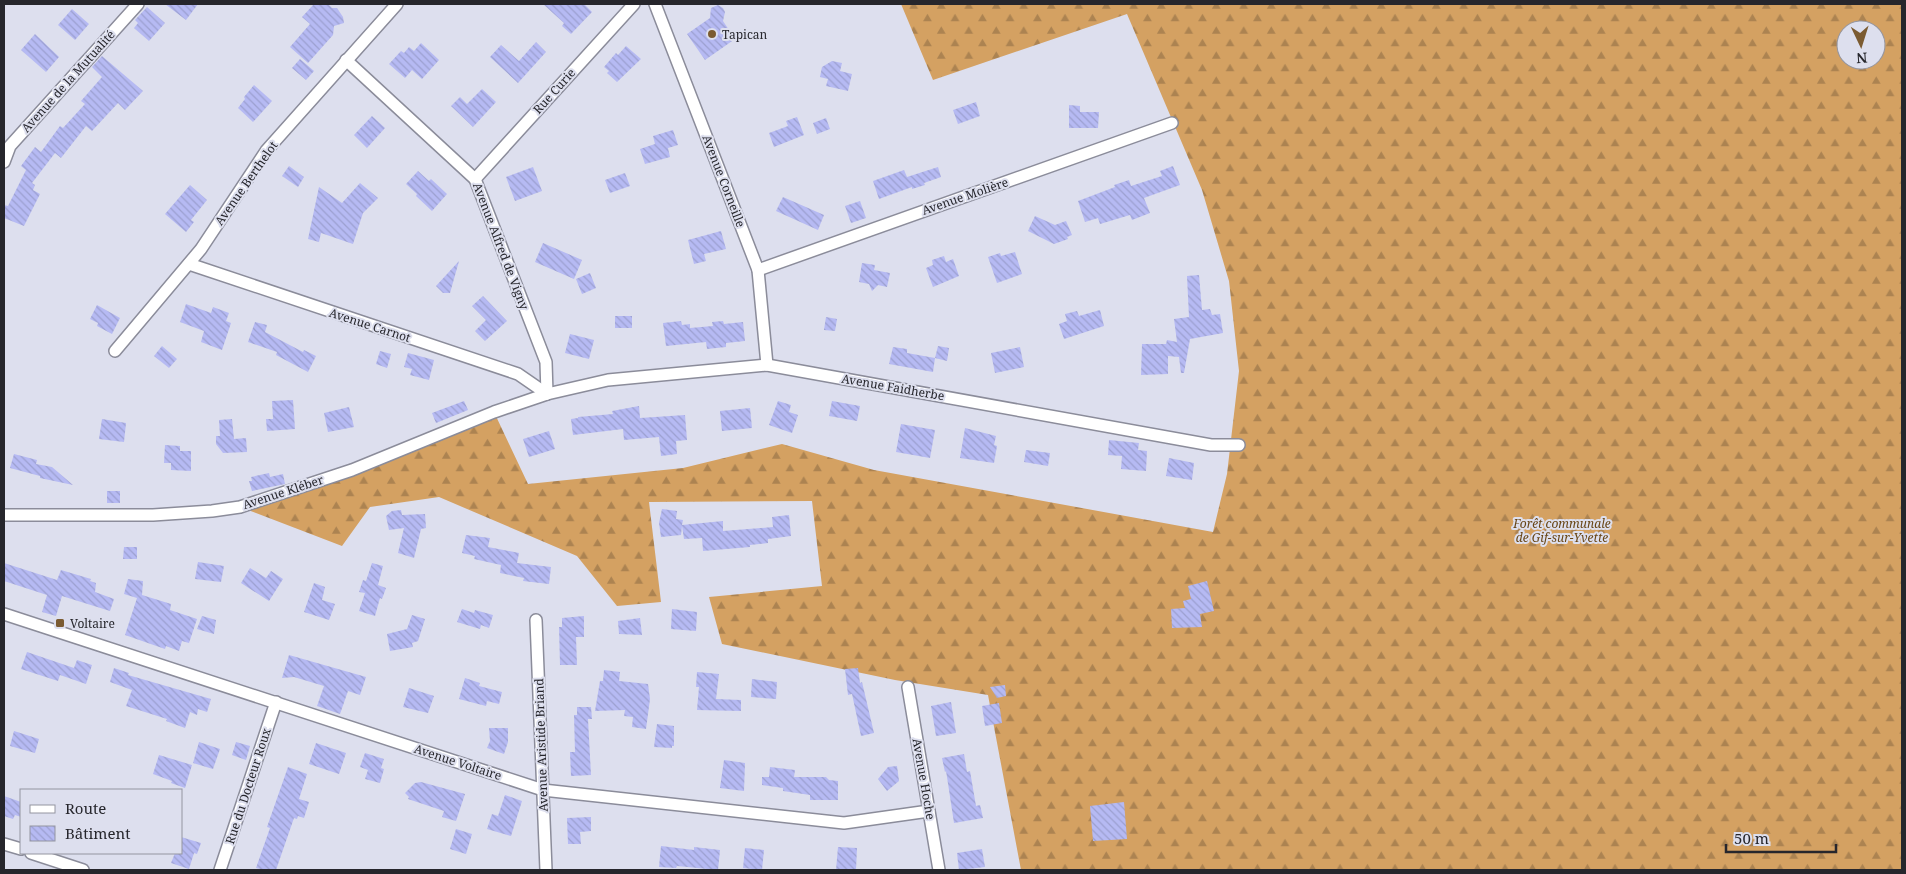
<svg xmlns="http://www.w3.org/2000/svg" width="1906" height="874" viewBox="0 0 1906 874" font-family="'Noto Serif',serif">
<style>
.forest{fill:url(#forest-firs);fill-rule:evenodd}
.building{fill:url(#building-back-hatch)}
.lines{fill:none;stroke-linecap:round;stroke-linejoin:round}
.minor-casing{stroke:#8b8c9a;stroke-width:14}
.minor{stroke:#fff;stroke-width:11}
.poi-dot{fill:#7b5b31;stroke:#dddfee;stroke-width:2}
.labels{text-anchor:middle;dominant-baseline:central;stroke-width:4;stroke-linejoin:round;paint-order:stroke}
.poi-label{font-size:12px;fill:#26262c;stroke:#dddfee;text-anchor:start}
.street-label{font-size:12px;fill:#26262c;stroke:#dddfee}
.park-label{font-size:12px;font-style:italic;fill:#674413;stroke:#dddfee}
</style>
<defs>
<pattern id="forest-firs" width="22" height="20" patternUnits="userSpaceOnUse" patternTransform="scale(1.25)"><rect width="22" height="20" fill="#d4a162"/><path d="M5 1l3.5 6h-7zM16 11l3.5 6h-7z" fill="#ac8351"/></pattern>
<pattern id="building-back-hatch" width="6" height="6" patternUnits="userSpaceOnUse" patternTransform="scale(1.25)"><rect width="6" height="6" fill="#b6baf3"/><path d="M-1 5l2 2M0 0l6 6M5-1l2 2" fill="none" stroke="#9ca0d0"/></pattern>
</defs>
<rect width="100%" height="100%" fill="#dddfee"/>
<path class="forest" d="M901 4H1902V870H1021L988 695 895 680 722 644 709 597 822 586 812 501 649 502 661 602 617 606 577 556 439 497 370 507 342 546 240 507 494 412 528 484 683 468 782 444 874 470 1213 532 1227 474 1239 371 1229 281 1202 190 1127 14 933 80ZM1846 30H1876V60H1846Z"/>
<g class="building">
<path d="M165 4H198L186 20Z"/>
<path d="M314 4H328L332 8H337L343 17 344 23 334 26 333 35 308 63 290 47 310 24 302 17Z"/>
<path d="M543 4H584L592 12 571 34 562 26 564 23Z"/>
<path d="M718 5 723 8 725 12 723 21 735 39 705 60 687 34 710 18 711 8Z"/>
<path d="M147 7 165 23 149 41 134 28 138 23 135 20Z"/>
<path d="M72 9 89 24 75 40 58 25Z"/>
<path d="M35 34 59 57 46 72 21 50Z"/>
<path d="M536 42 546 52 518 83 490 57 501 45 519 61Z"/>
<path d="M421 43 439 60 422 79 412 70 405 78 389 64 401 51 404 53 409 47 414 51Z"/>
<path d="M626 46 641 59 617 82 607 73 609 71 604 67 616 53 618 55Z"/>
<path d="M102 56 143 91 125 110 118 103 92 131 86 126 61 158 55 153 32 183 35 185 33 190 40 194 24 226 4 218V205L8 206 26 170 21 166 35 147 41 152 60 126 63 128 85 104 81 101 102 77 92 67Z"/>
<path d="M300 59 314 71 306 80 292 68Z"/>
<path d="M832 61 842 63 840 71 852 74 848 91 826 86 828 79 820 77 822 67Z"/>
<path d="M254 85 272 101 253 122 238 108 245 99 244 97Z"/>
<path d="M482 89 496 102 473 127 451 106 460 97 467 104Z"/>
<path d="M976 102 980 116 958 124 953 110Z"/>
<path d="M1069 105 1080 106V112H1099L1098 128H1069Z"/>
<path d="M372 116 385 128 367 148 354 135Z"/>
<path d="M797 117 804 135 774 147 769 133 788 126 786 121Z"/>
<path d="M826 118 830 129 817 134 813 123Z"/>
<path d="M673 130 678 145 668 148 670 157 645 164 640 149 655 144 653 136Z"/>
<path d="M289 166 304 177 298 187 282 176Z"/>
<path d="M1173 166 1180 185 1144 198 1150 213 1132 220 1130 215 1100 224 1098 218 1085 222 1078 201 1115 187 1114 185 1129 180 1131 186 1162 176 1160 171Z"/>
<path d="M533 167 542 191 515 201 506 177Z"/>
<path d="M938 167 941 177 924 183 925 185 912 189V187L879 199 873 181 904 170 907 177Z"/>
<path d="M418 171 429 181 431 179 447 194 432 211 416 196 417 194 406 184Z"/>
<path d="M625 173 630 186 610 193 605 180Z"/>
<path d="M360 183 378 198 363 213 353 244 321 233 319 242 308 239 319 187 342 203Z"/>
<path d="M190 185 207 200 191 220 194 222 186 232 165 214Z"/>
<path d="M783 197 824 215 818 230 776 211Z"/>
<path d="M860 201 866 218 851 223 845 206Z"/>
<path d="M1035 216 1055 225 1066 221 1072 235 1067 237 1068 239 1054 244 1028 231Z"/>
<path d="M721 231 726 249 704 254 706 261 694 264 688 240Z"/>
<path d="M543 243 582 260 574 279 535 262Z"/>
<path d="M1015 252 1022 274 997 283 988 257 1000 253 1001 256Z"/>
<path d="M944 256 946 262 953 259 959 276 933 287 926 268 933 265 932 260Z"/>
<path d="M459 261 450 293H443L436 286Z"/>
<path d="M862 263 875 265 874 270 890 273 887 287 878 285 872 291 869 284 859 282Z"/>
<path d="M590 273 596 288 582 294 576 279Z"/>
<path d="M1199 275 1202 310 1210 309 1212 315 1220 314 1223 333 1190 339 1184 373H1181L1179 357 1168 356V374L1141 375 1142 344H1166L1167 340 1177 342 1174 319 1189 317 1187 276Z"/>
<path d="M483 296 507 321 485 341 475 331 486 320 472 306Z"/>
<path d="M186 304 211 313 213 307 229 313 226 321 231 323 222 350 201 342 204 331 180 322Z"/>
<path d="M97 305 120 318 112 334 97 326 98 323 90 319Z"/>
<path d="M1100 310 1104 326 1064 339 1059 324 1067 321 1065 314 1077 311 1079 316Z"/>
<rect x="615" y="316" width="17" height="12"/>
<path d="M826 317 837 319 835 331 824 330Z"/>
<path d="M681 321 682 325 690 324V328L713 326 712 322 723 321 724 324 743 322 745 341 726 343V347L707 349 706 342 666 346 663 323Z"/>
<path d="M255 322 267 325 265 332 303 352 304 350 316 356 308 372 276 355 277 352 248 342Z"/>
<path d="M570 334 594 340 589 359 565 353Z"/>
<path d="M162 346 177 359 169 368 154 356Z"/>
<path d="M938 346 949 348 947 361 935 358Z"/>
<path d="M893 347 907 349V353L935 358 933 372 889 364Z"/>
<path d="M1020 347 1024 367 995 373 991 353Z"/>
<path d="M380 351 391 354 387 368 376 364Z"/>
<path d="M408 353 434 360 429 380 410 375 412 369 404 367Z"/>
<path d="M293 400 295 429 267 431 266 419H273L272 401Z"/>
<path d="M464 401 468 410 436 423 432 413Z"/>
<path d="M778 401 791 405 789 412 798 415 792 433 769 425Z"/>
<path d="M832 401 860 406 857 421 829 416Z"/>
<path d="M639 406 640 418 685 415 687 440 676 441 677 454 661 456 659 437 624 440 623 429 573 435 571 419 578 418V417L613 414 612 411Z"/>
<path d="M349 407 354 427 328 432 324 413Z"/>
<path d="M750 408 752 428 722 431 720 411Z"/>
<path d="M102 419 126 423 124 442 99 439Z"/>
<path d="M232 419 234 439 246 438 247 452 223 453 216 444V436H220L219 420Z"/>
<path d="M901 424 935 430 930 458 896 452Z"/>
<path d="M965 428 996 436 994 445 997 446 994 463 960 458Z"/>
<path d="M549 431 555 449 529 457 523 439Z"/>
<path d="M1109 440 1139 443 1138 450 1147 451 1146 471 1121 469 1122 456 1108 455Z"/>
<path d="M165 445 180 446V451H191V471L171 470V463H164Z"/>
<path d="M1026 450 1050 453 1048 466 1024 462Z"/>
<path d="M14 454 37 460 36 464 52 467 73 485 40 478V476L10 468Z"/>
<path d="M1169 458 1194 463 1192 480 1166 476Z"/>
<path d="M269 473 270 477 283 474 285 484 252 491 249 481H252L251 477Z"/>
<rect x="107" y="491" width="13" height="12"/>
<path d="M662 509 677 511 676 519 683 520 682 525 723 521V531L773 527 772 517 789 515 791 536 768 539V543L750 545V547L703 551 702 538 684 539 682 526 681 535 661 537 659 523Z"/>
<path d="M401 510 402 515 425 514 426 528 421 529 414 558 398 553 404 528 389 530 386 516 392 511Z"/>
<path d="M466 535 490 538 488 547 519 553 517 563 551 567 549 584 523 581 524 578 500 573 501 565 474 559 475 556 462 553Z"/>
<path d="M124 547H137V559H123Z"/>
<path d="M198 562 224 566 221 582 195 579Z"/>
<path d="M4 563 57 580 61 570 91 579 90 581 96 583 95 592 114 599 110 611 62 596 56 616 42 612 47 595 4 581Z"/>
<path d="M372 563 383 566 378 585 386 588 382 599 380 598 375 616 359 611 365 593 359 592 363 580 366 581Z"/>
<path d="M250 568 266 578 271 571 283 579 269 601 241 583Z"/>
<path d="M128 579 143 581 142 595 171 604 170 610 197 619 189 643 182 641 179 651 166 646 165 649 125 635 137 598 124 594Z"/>
<path d="M1207 581 1214 611 1200 614 1202 627 1172 628 1171 609 1185 608 1183 601 1191 599 1188 586Z"/>
<path d="M314 583 325 587 322 600 335 604 329 620 304 612Z"/>
<path d="M462 609 474 613 475 610 493 615 489 628 481 625 480 629 457 622Z"/>
<path d="M672 609 697 612 696 631 671 629Z"/>
<path d="M412 615 425 619 418 641 412 643 413 647 390 651 387 634 407 629Z"/>
<path d="M202 616 216 620 214 634 197 629Z"/>
<path d="M584 616V637H576L577 665H560L559 627H562V618Z"/>
<path d="M640 618 642 635 619 634 618 621Z"/>
<path d="M27 652 74 668 77 660 92 665 86 684 60 675 58 681 21 669Z"/>
<path d="M289 655 366 677 360 695 348 691 340 714 317 706 324 686 294 677 282 678Z"/>
<path d="M114 668 129 673 128 675 211 699 207 712 198 709 197 715 190 712 185 728 166 721 167 719 126 706 132 690 110 682Z"/>
<path d="M858 668 860 683 862 682 874 733 861 736 852 694 848 695 845 669Z"/>
<path d="M604 670 620 672 619 681 648 684 650 699 646 729 632 727 633 717 624 716 625 710 595 711 600 681H603Z"/>
<path d="M697 672 719 674 716 699 741 700V711L697 710 699 687H696Z"/>
<path d="M465 678 480 683 479 686 502 692 499 704 487 701 486 706 459 699Z"/>
<path d="M752 679 777 682 776 699 751 697Z"/>
<path d="M1005 685 1006 696 997 698 990 687Z"/>
<path d="M409 688 434 696 428 713 403 707Z"/>
<path d="M951 702 956 733 936 736 931 706Z"/>
<path d="M999 703 1002 723 985 726 982 706Z"/>
<path d="M577 707H591L592 719H588L591 775 571 776 570 752H575L574 715H577Z"/>
<path d="M657 724 674 726V746H672V748L654 747Z"/>
<path d="M489 728H508V742L504 754 487 748 490 741Z"/>
<path d="M14 731 39 739 35 753 10 746Z"/>
<path d="M199 742 220 749 213 769 193 763Z"/>
<path d="M236 742 250 746 246 760 232 755Z"/>
<path d="M316 743 346 753 339 774 309 764Z"/>
<path d="M365 753 384 759 381 768 384 769 380 783 365 779 368 770 360 767Z"/>
<path d="M964 754 967 772 970 771 976 806 980 805 983 818 954 823 947 777 946 771 945 772 942 758Z"/>
<path d="M159 755 192 765 185 788 171 783 172 781 153 774Z"/>
<path d="M724 760 745 763 744 791 720 788Z"/>
<path d="M897 766 899 781 887 791 878 779 888 767Z"/>
<path d="M288 767 307 774 299 799 309 802 304 818 298 816 297 819 294 818 276 870H264L256 868 270 828 267 827Z"/>
<path d="M770 767 795 770 794 777H826L829 780 838 781V800H810V795L783 791V788L762 785V777H769Z"/>
<path d="M421 782 465 794 456 821 442 817 444 811 408 799 409 797 405 793 415 783Z"/>
<path d="M505 795 522 801 511 836 487 829 492 814 498 816Z"/>
<path d="M4 796 21 802V817L15 815 13 819 4 816Z"/>
<path d="M1124 802 1127 839 1093 841 1090 806Z"/>
<path d="M591 817V831L580 832 581 844H568L567 818Z"/>
<path d="M456 829 472 834 466 854 450 849Z"/>
<path d="M181 837 201 843 197 854 194 853 189 869 171 863 175 853H181Z"/>
<path d="M661 846 694 850V847L720 850 718 870 677 866 676 868 659 867Z"/>
<path d="M838 847 857 848 856 870H836Z"/>
<path d="M745 848 764 850 762 870 743 868Z"/>
<path d="M982 849 985 867 959 870 957 853Z"/>
</g>
<g class="lines">
<g class="minor-casing">
<g id="minor">
<path d="M655 4 758 270 767 365"/>
<path d="M346 60 475 179 546 362 547 394"/>
<path d="M4 162 10 146 138 4"/>
<path d="M475 179 634 4"/>
<path d="M189 264 518 374 547 394"/>
<path d="M758 270 1172 123"/>
<path d="M115 351 201 249 266 151 397 4"/>
<path d="M4 515H153L212 511 240 507 352 470 494 412 547 394 608 380 767 365 1211 445H1239"/>
<path d="M4 614 543 790 844 823 929 811"/>
<path d="M536 620 546 870"/>
<path d="M908 687 939 870"/>
<path d="M4 844 21 849"/>
<path d="M31 853 83 870"/>
<path d="M220 870 276 702"/>
</g>
</g>
<use href="#minor" class="minor"/>
</g>
<g class="poi-dot">
<circle cx="712" cy="34" r="5"/>
<rect x="55" y="618" width="10" height="10" rx="2.5"/>
</g>
<g class="labels">
<g class="poi-label">
<text x="722" y="34">Tapican</text>
<text x="70" y="623">Voltaire</text>
</g>
<g class="street-label">
<text transform="translate(68 81) rotate(-48)">Avenue de la Mutualité</text>
<text transform="translate(554 91) rotate(-48)">Rue Curie</text>
<text transform="translate(724 181) rotate(69)">Avenue Corneille</text>
<text transform="translate(246 183) rotate(-55)">Avenue Berthelot</text>
<text transform="translate(965 196) rotate(-19)">Avenue Molière</text>
<text transform="translate(501 246) rotate(69)">Avenue Alfred de Vigny</text>
<text transform="translate(370 325) rotate(18)">Avenue Carnot</text>
<text transform="translate(893 387) rotate(10)">Avenue Faidherbe</text>
<text transform="translate(283 492) rotate(-18)">Avenue Kléber</text>
<text transform="translate(541 745) rotate(-92)">Avenue Aristide Briand</text>
<text transform="translate(458 762) rotate(18)">Avenue Voltaire</text>
<text transform="translate(924 779) rotate(80)">Avenue Hoche</text>
<text transform="translate(248 786) rotate(-72)">Rue du Docteur Roux</text>
</g>
<g class="park-label">
<text x="1562" y="523">Forêt communale<tspan x="1562" dy="14">de Gif-sur-Yvette</tspan></text>
</g>
</g>
<rect width="1906" height="874" fill="none" stroke="#26262c" stroke-width="10"/>
<rect x="20" y="789" width="162" height="65" fill="#dddfee" stroke="#9495a0"/>
<rect x="30" y="805" width="25" height="8" fill="#ffffff" stroke="#9495a0"/>
<text x="65" y="814" font-size="15" fill="#26262c">Route</text>
<rect x="30" y="826" width="25" height="15" fill="url(#building-back-hatch)" stroke="#9495a0"/>
<text x="65" y="839" font-size="15" fill="#26262c">Bâtiment</text>
<g transform="translate(1861 45) rotate(176)"><circle r="24" fill="#dddfee" stroke="#9495a0"/>
<path d="M0-4L9 19L0 12L-9 19Z" fill="#7b5b31"/>
<text y="-8" font-size="14" font-weight="bold" text-anchor="middle" fill="#26262c">N</text>
</g>
<path d="M1726 844v8h110v-8" fill="none" stroke="#26262c" stroke-width="2.5"/>
<text x="1734" y="844" font-size="15" fill="#26262c" stroke="#dddfee" stroke-width="4" paint-order="stroke">50 m</text>
</svg>
